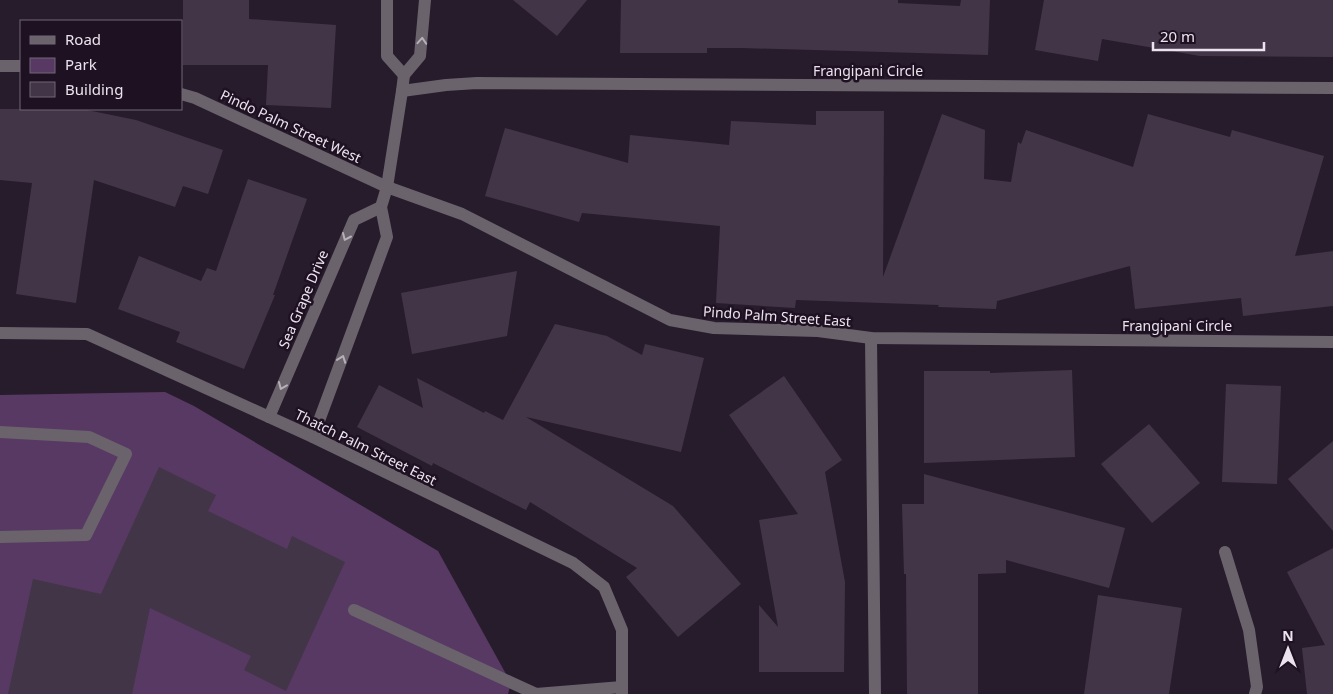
<svg xmlns="http://www.w3.org/2000/svg" width="1333" height="694" viewBox="0 0 1333 694" font-family="'Noto Sans',sans-serif">
<style>
.green{fill:#583964}
.building{fill:#423547}
.lines{fill:none;stroke-linecap:round;stroke-linejoin:round}
.minor{stroke:#6a636c;stroke-width:12}
.oneway{stroke:#b7b0ba}
.labels{text-anchor:middle;dominant-baseline:central;stroke-width:5;stroke-linejoin:round;paint-order:stroke}
.street-label{font-size:14px;fill:#ebe3ee;stroke:#1e1222}
</style>
<rect width="100%" height="100%" fill="#271c2c"/>
<path class="green" d="M165 392 194 406 438 551 511 683 508 694H0V395Z"/>
<g class="building">
<path d="M183 0H249V19L336 25 331 108 266 105 268 65H183Z"/>
<path d="M513 0H587L557 36Z"/>
<path d="M621 0H898V3L960 6 961 0H990L988 55 742 48H707V53H620Z"/>
<path d="M1044 0H1333V57L1200 56 1102 39 1098 61 1035 50Z"/>
<path d="M0 109H82L136 120 223 150 208 194 183 186 175 207 94 180 76 303 16 294 32 183 0 180Z"/>
<path d="M816 111H884L883 277 942 114 985 130 984 179 1011 182 1018 142 1021 144 1026 130 1133 167 1148 114 1230 137 1232 130 1324 156 1295 256 1333 251V306L1243 316 1241 298 1135 309 1130 266 997 301 996 309 938 307 939 305 796 300 795 308 716 303 720 226 582 213 579 222 485 196 505 128 628 163 630 135 729 145 731 121 816 125Z"/>
<path d="M248 179 307 199 273 295H275L244 369 176 342 180 332 118 309 139 256 201 281 207 268 216 271Z"/>
<path d="M517 271 507 336 412 354 401 293Z"/>
<path d="M555 324 607 336 642 355 645 344 704 358 681 452 526 417 673 506 741 584 678 637 626 577 637 568 530 502 526 510 433 463 432 466 357 427 379 385 423 408 417 378 484 413 485 411 503 420Z"/>
<path d="M1072 370 1075 457 924 463V371H990V373Z"/>
<path d="M784 376 842 460 825 472 845 582 844 672H759V605L778 627 759 520 798 514 729 415Z"/>
<path d="M1226 384 1281 386 1277 484 1222 482Z"/>
<path d="M1149 424 1200 483 1152 523 1101 464Z"/>
<path d="M1333 441V531L1288 479Z"/>
<path d="M159 467 216 495 208 511 287 549 292 536 345 562 286 691 244 670 251 656 150 608 132 694H8L33 579 101 594Z"/>
<path d="M924 474 1125 528 1109 588 1006 560V573L978 574V694H907L906 574H904L902 504H924Z"/>
<path d="M1333 548V694H1307L1302 648 1325 645 1287 572Z"/>
<path d="M1098 595 1182 608 1169 694H1084Z"/>
</g>
<g class="lines">
<g class="minor">
<path d="M387 0V56L404 75"/>
<path d="M0 66H21"/>
<path d="M402 91 446 85 477 83 1333 88"/>
<path d="M181 94 195 98 387 187 462 214 670 320 714 328 818 331 871 338 1333 342"/>
<path d="M0 333 87 334 313 437 573 563 604 587 622 630V694"/>
<path d="M871 338 875 694"/>
<path d="M269 417 354 220 381 207"/>
<path d="M0 432 89 437 126 454 86 535 0 537"/>
<path d="M313 437 387 237 381 207 387 187 402 91 404 75 420 56 425 0"/>
<path d="M1225 552 1249 630 1257 687 1255 694"/>
<path d="M354 610 536 694 622 687"/>
</g>
</g>
<defs><path id="oneway-chevron" d="M-2-3.5L2.5 0L-2 3.5" fill="none" stroke-width="1.6" stroke-linecap="round" stroke-linejoin="round" transform="scale(1.25)"/></defs>
<g class="oneway">
<use href="#oneway-chevron" transform="translate(422 41) rotate(-86)"/>
<use href="#oneway-chevron" transform="translate(346 237) rotate(114)"/>
<use href="#oneway-chevron" transform="translate(342 359) rotate(-70)"/>
<use href="#oneway-chevron" transform="translate(282 386) rotate(113)"/>
</g>
<g class="labels">
<g class="street-label">
<text x="868" y="70">Frangipani Circle</text>
<text transform="translate(291 126) rotate(25)">Pindo Palm Street West</text>
<text transform="translate(303 299) rotate(-67)">Sea Grape Drive</text>
<text transform="translate(777 316) rotate(4)">Pindo Palm Street East</text>
<text x="1177" y="325">Frangipani Circle</text>
<text transform="translate(366 447) rotate(26)">Thatch Palm Street East</text>
</g>
</g>
<rect x="20" y="20" width="162" height="90" fill="#1e1222" stroke="#706674"/>
<rect x="30" y="36" width="25" height="8" fill="#6a636c" stroke="#706674"/>
<text x="65" y="45" font-size="15" fill="#ebe3ee">Road</text>
<rect x="30" y="58" width="25" height="15" fill="#583964" stroke="#706674"/>
<text x="65" y="70" font-size="15" fill="#ebe3ee">Park</text>
<rect x="30" y="82" width="25" height="15" fill="#423547" stroke="#706674"/>
<text x="65" y="95" font-size="15" fill="#ebe3ee">Building</text>
<g transform="translate(1288 649)" stroke="#1e1222" stroke-width="4" paint-order="stroke">
<path d="M0-4L9 19L0 12L-9 19Z" fill="#ebe3ee"/>
<text y="-8" font-size="14" font-weight="bold" text-anchor="middle" fill="#ebe3ee">N</text>
</g>
<path d="M1153 42v8h111v-8" fill="none" stroke="#ebe3ee" stroke-width="2.5"/>
<text x="1160" y="42" font-size="15" fill="#ebe3ee" stroke="#1e1222" stroke-width="4" paint-order="stroke">20 m</text>
</svg>
